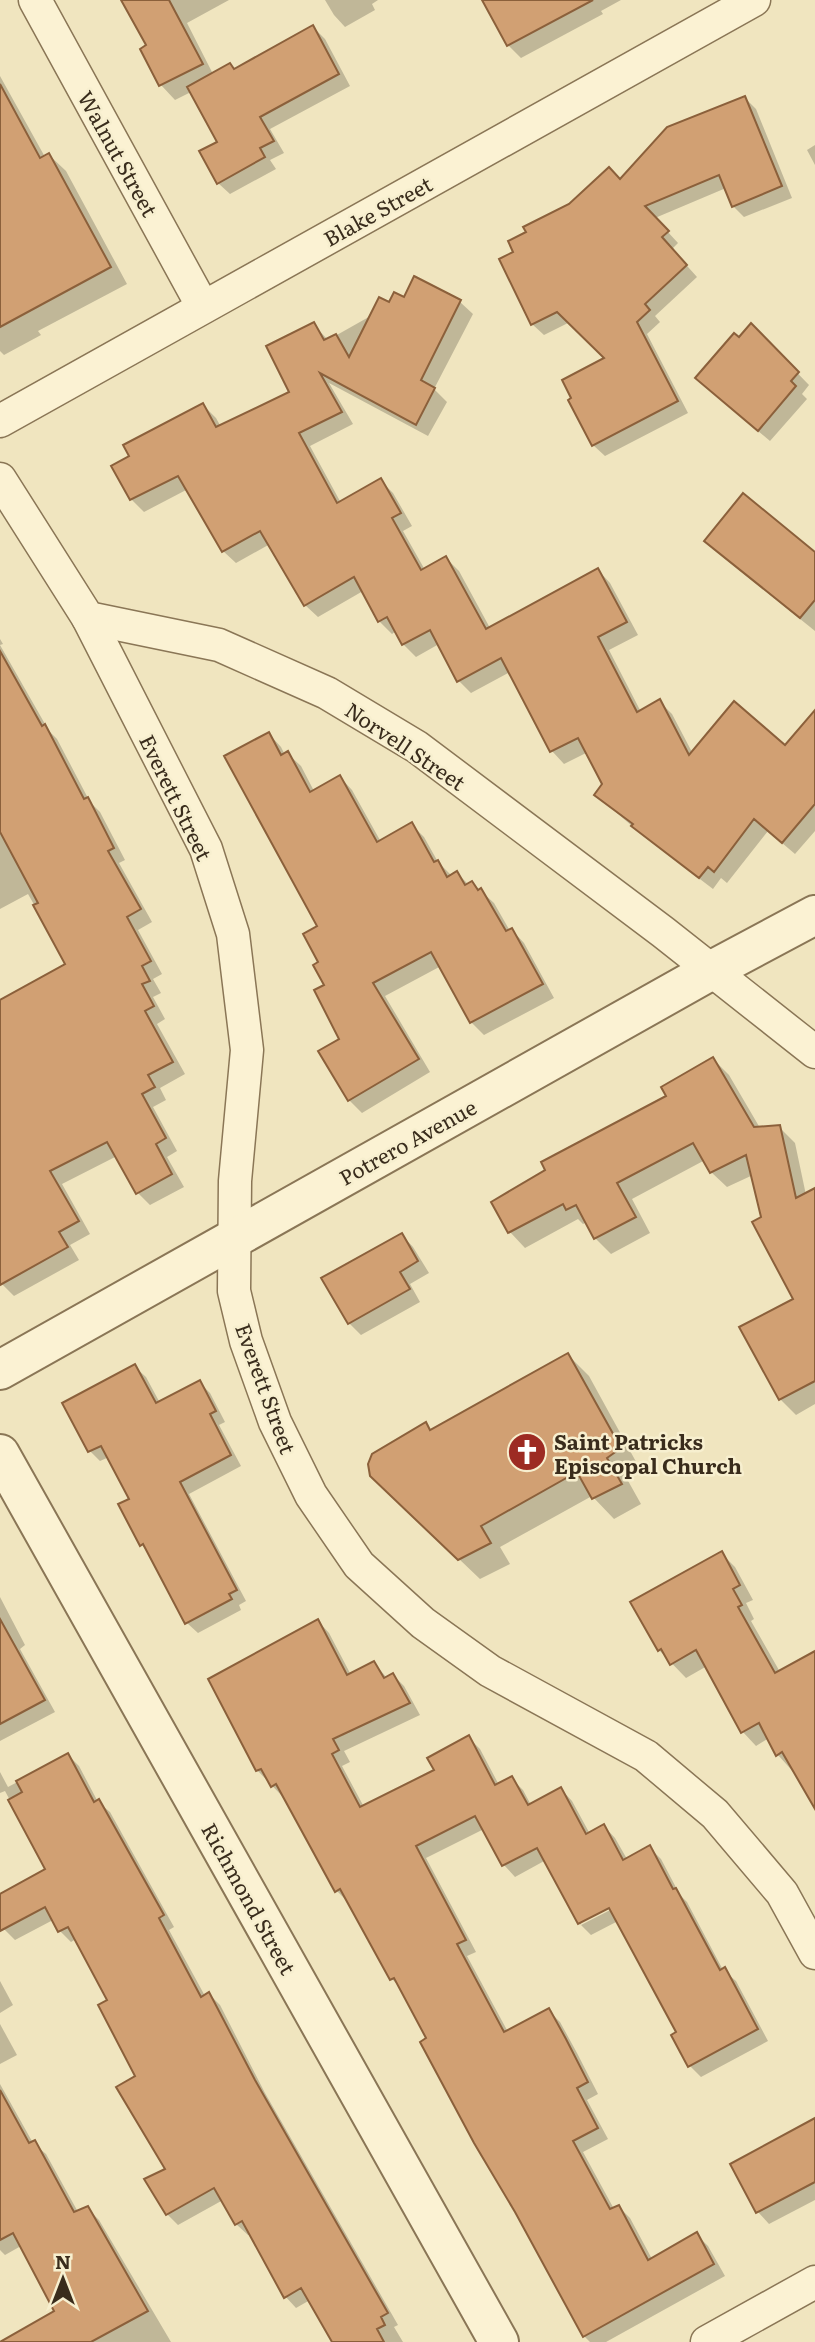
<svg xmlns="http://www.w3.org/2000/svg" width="815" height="2342" viewBox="0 0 815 2342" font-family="Literata,serif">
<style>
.shadow{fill:#0003}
.building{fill:#d1a073;stroke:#8b603b;stroke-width:2}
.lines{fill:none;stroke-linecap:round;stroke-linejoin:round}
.minor-casing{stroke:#8a7656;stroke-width:35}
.tertiary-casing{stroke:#8a7656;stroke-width:42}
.minor{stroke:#fbf2d3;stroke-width:32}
.tertiary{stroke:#fbf2d3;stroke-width:38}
.labels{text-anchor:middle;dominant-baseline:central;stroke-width:5;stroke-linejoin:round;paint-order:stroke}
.street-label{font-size:21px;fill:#392c1c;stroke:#f7efcf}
.poi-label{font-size:21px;font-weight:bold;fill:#392c1c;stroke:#f7efcf;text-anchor:start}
</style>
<rect width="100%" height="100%" fill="#f0e5bf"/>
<g class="shadow">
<path d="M123 0H229L187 23 213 74 235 70 313 27 325 39 350 86 270 129 284 153 270 160 276 169 230 194 218 183 219 142 191 92 175 100 161 85 142 50 149 46Z"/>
<path d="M325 0H378L372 4 375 10 345 27 334 15Z"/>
<path d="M484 0H621L601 11 603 14 521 58 508 45Z"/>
<path d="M0 76 45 157 49 155 66 171 127 284 38 331 41 335 4 355 0 351Z"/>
<path d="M745 98 756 109 792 198 744 217 733 206 726 188 655 218 678 243 672 249 697 277 655 316 660 322 647 334 688 413 605 456 593 445 607 358 570 322 544 335 532 324 515 253Z"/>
<path d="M815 145V165L807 150Z"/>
<path d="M415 278 460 302 473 314 434 389 447 402 428 436 329 383 353 424 310 446 341 503 380 480 393 493 412 526 403 531 425 570 446 558 459 571 490 628 598 570 610 583 638 635 609 650 641 712 660 702 672 714 693 754 785 747 815 712V831L795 854 768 831 727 883 721 878 713 889 646 838 596 795 604 784 588 752 564 764 552 751 510 672 471 693 459 681 439 644 416 657 403 644 396 631 392 634 379 621 363 591 318 617 305 605 270 544 236 563 223 551 188 489 144 512 131 499 132 457 203 405 216 418 221 427 292 392 313 324 328 340 390 305 405 299Z"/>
<path d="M751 325 809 385 802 394 807 399 770 441 709 390 739 340Z"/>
<path d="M706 541 815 554V631L723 557Z"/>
<path d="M0 639 3 644 0 645 49 731 57 739 90 802 100 812 125 860 119 863 152 922 138 930 162 974 153 979 161 993 153 997 165 1019 157 1024 185 1074 160 1088 166 1100 153 1107 177 1151 167 1157 184 1187 150 1205 138 1193 117 1156 62 1184 90 1234 70 1245 79 1260 14 1296 0 1282V1000L68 964 28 894 0 909Z"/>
<path d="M269 734 281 747 285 755 288 754 301 766 314 791 340 777 352 790 381 842 412 825 424 837 438 862 451 875 457 873 469 885 472 883 494 903 510 931 512 930 524 943 554 998 484 1035 471 1022 441 966 385 996 430 1072 362 1113 349 1100 341 1039 320 963 319 927Z"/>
<path d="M713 1059 729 1075 760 1128 779 1127 795 1143 806 1195 815 1190V1404L796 1415 780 1399 796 1299 763 1218 753 1175 727 1187 711 1172 705 1160 632 1199 650 1233 611 1254 595 1238 587 1222 583 1224 578 1219 525 1248 510 1232 493 1202 668 1096Z"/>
<path d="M402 1235 413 1247 429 1273 410 1284 420 1302 361 1335 349 1323Z"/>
<path d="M568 1355 589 1376 640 1469 627 1479 641 1504 614 1519 592 1496 500 1547 510 1564 480 1579 393 1496 426 1425 432 1431Z"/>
<path d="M135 1367 146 1377 160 1403 199 1382 210 1393 225 1422 219 1425 241 1466 189 1494 246 1601 239 1605 241 1610 198 1633 187 1623 151 1554 142 1545 120 1505 131 1500 109 1457 100 1461 90 1451Z"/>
<path d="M721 1553 735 1567 753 1600 746 1603 754 1619 751 1621 780 1672 815 1657V1796L778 1755 769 1738 756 1746 742 1731 707 1666 686 1678 659 1650Z"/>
<path d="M0 1597 25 1645 20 1649 55 1712 0 1741Z"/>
<path d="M318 1621 329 1633 351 1675 374 1663 387 1678 393 1675 404 1686 420 1715 344 1751 350 1762 342 1766 364 1807 436 1771 468 1737 480 1749 499 1785 511 1778 523 1790 531 1805 561 1789 572 1801 590 1834 604 1826 615 1838 627 1859 649 1847 661 1859 680 1895 687 1902 723 1970 736 1981 768 2041 701 2077 689 2065 678 2033 618 1921 591 1935 581 1925 618 1906 616 1903 581 1921V1925L546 1860 515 1877 504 1865 484 1829 426 1858 476 1952 467 1956 508 2032 549 2011 560 2022 577 2053 598 2094 587 2100 608 2139 583 2152 614 2209 619 2207 630 2218 652 2259 697 2235 708 2246 725 2276 606 2342H590L584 2336 402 1989 392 1979 348 1902 337 1891 283 1797 257 1770Z"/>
<path d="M68 1755 79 1766 98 1802 110 1812 174 1927 169 1930 205 1996 209 1994 220 2005 265 2093 398 2325 394 2327 403 2342H334L310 2300 296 2308 285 2296 250 2234 248 2235 236 2224 223 2200 178 2225 167 2214V2170L138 2076 110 2001 76 1939 71 1942 60 1931 53 1920 15 1940 4 1929 0 1922V1896L47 1870 5 1791 0 1793V1772L8 1787Z"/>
<path d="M0 1981 13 2005 0 2013Z"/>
<path d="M0 2024 17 2055 0 2064Z"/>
<path d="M0 2084 33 2143 46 2154 78 2212 87 2208 99 2220 171 2342H47L56 2312 21 2246 5 2255 0 2250Z"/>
<path d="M815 2118V2200L769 2224 758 2212 732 2165Z"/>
</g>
<g class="building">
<path d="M121 0H169L203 64 159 86 140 49 146 45Z"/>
<path d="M482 0H593L507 46Z"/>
<path d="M313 25 339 74 260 117 274 141 260 148 265 157 217 184 199 151 217 142 187 87 230 63 234 69Z"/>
<path d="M0 84 40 158 49 153 111 267 0 327Z"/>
<path d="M745 96 782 186 732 207 719 175 645 206 669 231 662 237 687 265 645 304 650 310 637 322 678 401 592 446 568 400 571 398 562 380 604 358 557 312 531 325 499 259 513 252 508 241 526 232 523 227 569 204 609 167 620 179 667 127Z"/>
<path d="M414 276 461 300 421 380 435 388 416 425 320 373 342 412 299 433 337 503 381 478 401 513 392 518 421 570 446 556 486 629 598 568 627 622 598 637 637 712 660 699 689 755 734 701 785 745 815 710V804L782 843 754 819 714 872 708 867 699 878 631 826 633 824 594 795 602 784 578 738 550 752 501 658 457 682 430 630 402 645 387 617 378 622 354 577 304 606 260 531 222 552 178 476 130 500 111 466 129 456 123 445 203 403 216 427 289 392 266 346 314 322 324 340 336 334 349 357 379 297 389 302 394 292 404 297Z"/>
<path d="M751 323 799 372 791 381 796 386 758 431 695 378 734 333 739 337Z"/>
<path d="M743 493 815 552V600L800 618 704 541Z"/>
<path d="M0 651 42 726 45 724 84 799 88 797 114 848 108 851 141 909 127 917 151 961 142 966 150 981 142 984 154 1006 145 1011 173 1062 148 1075 155 1087 142 1094 166 1138 156 1144 172 1174 136 1194 107 1142 50 1171 79 1221 59 1232 68 1247 0 1285V1000L65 964 33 905 38 903 0 832Z"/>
<path d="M269 732 281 755 288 751 310 792 340 775 377 842 412 822 434 862 438 860 447 877 457 871 465 885 472 881 478 890 481 888 506 931 512 928 543 984 470 1023 431 952 373 983 419 1059 348 1101 318 1051 339 1039 314 990 324 985 313 965 318 962 303 934 317 926 224 756Z"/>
<path d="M713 1057 754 1127 780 1125 796 1198 815 1188V1381L779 1400 739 1327 793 1299 752 1222 761 1217 746 1155 710 1173 693 1143 617 1183 636 1217 594 1239 576 1205 566 1210 563 1204 508 1233 491 1202 545 1170 541 1162 666 1096 661 1087Z"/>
<path d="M402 1233 418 1261 400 1272 410 1289 348 1324 321 1278Z"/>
<path d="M568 1353 621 1448 607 1458 622 1484 592 1499 577 1472 481 1526 491 1543 458 1560 370 1476 368 1464 372 1454 426 1422 430 1430Z"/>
<path d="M135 1364 156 1403 200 1380 216 1411 210 1414 231 1455 180 1482 237 1590 229 1594 232 1599 185 1624 143 1544 140 1546 118 1504 129 1499 101 1446 88 1452 62 1403Z"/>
<path d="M722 1551 740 1585 733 1589 742 1605 738 1607 775 1673 815 1651V1809L782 1752 776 1756 759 1723 741 1733 696 1650 670 1665 661 1649 658 1651 630 1602Z"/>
<path d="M0 1619 45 1700 0 1724Z"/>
<path d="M318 1619 347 1675 374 1661 384 1678 393 1673 410 1703 333 1739 339 1750 332 1754 360 1807 434 1770 427 1758 469 1735 495 1785 512 1776 528 1805 561 1787 586 1834 604 1824 623 1860 650 1845 673 1889 676 1888 720 1970 725 1967 758 2029 688 2067 671 2035 676 2032 609 1908 578 1924 537 1848 502 1866 475 1816 416 1846 466 1940 457 1944 504 2032 549 2008 566 2039 588 2082 577 2088 598 2128 573 2141 610 2209 619 2205 648 2260 697 2232 714 2264 583 2337 515 2212 474 2143 420 2042 426 2038 394 1978 390 1980 340 1889 335 1892 276 1784 271 1787 261 1769 256 1771 208 1679Z"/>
<path d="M68 1753 94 1802 99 1799 164 1915 159 1918 201 1997 209 1992 255 2080 388 2313 381 2317 385 2325 377 2329 384 2342H332L301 2288 284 2298 242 2221 235 2225 214 2188 166 2215 144 2179 165 2169 116 2087 135 2076 98 2005 107 2000 68 1927 58 1932 45 1907 0 1931V1894L45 1869 8 1800 22 1792 16 1781Z"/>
<path d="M0 2090 29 2143 35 2140 74 2212 88 2206 148 2311 91 2342H0L54 2311 13 2233 0 2240Z"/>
<path d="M815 2118V2182L756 2213 730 2164Z"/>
</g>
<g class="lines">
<g class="minor-casing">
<g id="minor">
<path d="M35 0 203 307"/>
<path d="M0 421 754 0"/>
<path d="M0 479 88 618 219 645 327 693 417 747 663 932 815 1052"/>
<path d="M88 618 206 849 233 934 247 1050 235 1181 234 1291 246 1341 275 1422 311 1495 359 1565 423 1623 490 1671 646 1756 715 1814 782 1893 815 1953"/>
<path d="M707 2342 815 2282"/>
</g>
</g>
<g class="tertiary-casing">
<g id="tertiary">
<path d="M0 1370 712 970 815 915"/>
<path d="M0 1454 499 2342"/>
</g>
</g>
<use href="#minor" class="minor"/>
<use href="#tertiary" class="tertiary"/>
</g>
<defs>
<g id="church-disc" transform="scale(2.0125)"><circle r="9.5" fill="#9d2b23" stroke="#f7efcf"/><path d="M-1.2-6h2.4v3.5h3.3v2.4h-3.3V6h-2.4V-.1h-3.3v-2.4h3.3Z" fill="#fff"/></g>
</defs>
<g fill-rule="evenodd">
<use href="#church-disc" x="527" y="1452"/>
</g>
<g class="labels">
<g class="street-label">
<text transform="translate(119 153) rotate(61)">Walnut Street</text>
<text transform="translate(377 210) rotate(-29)">Blake Street</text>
<text transform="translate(406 745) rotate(34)">Norvell Street</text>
<text transform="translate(177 797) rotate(64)">Everett Street</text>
<text transform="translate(407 1141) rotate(-29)">Potrero Avenue</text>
<text transform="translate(267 1388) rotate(70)">Everett Street</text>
<text transform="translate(250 1898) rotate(61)">Richmond Street</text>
</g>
<g class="poi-label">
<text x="554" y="1440">Saint Patricks<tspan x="554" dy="24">Episcopal Church</tspan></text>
</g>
</g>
<g transform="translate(63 2279)" stroke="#f7efcf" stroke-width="5" paint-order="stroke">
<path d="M0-5L12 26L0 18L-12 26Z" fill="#392c1c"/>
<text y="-10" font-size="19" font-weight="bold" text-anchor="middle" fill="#392c1c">N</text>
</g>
</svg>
